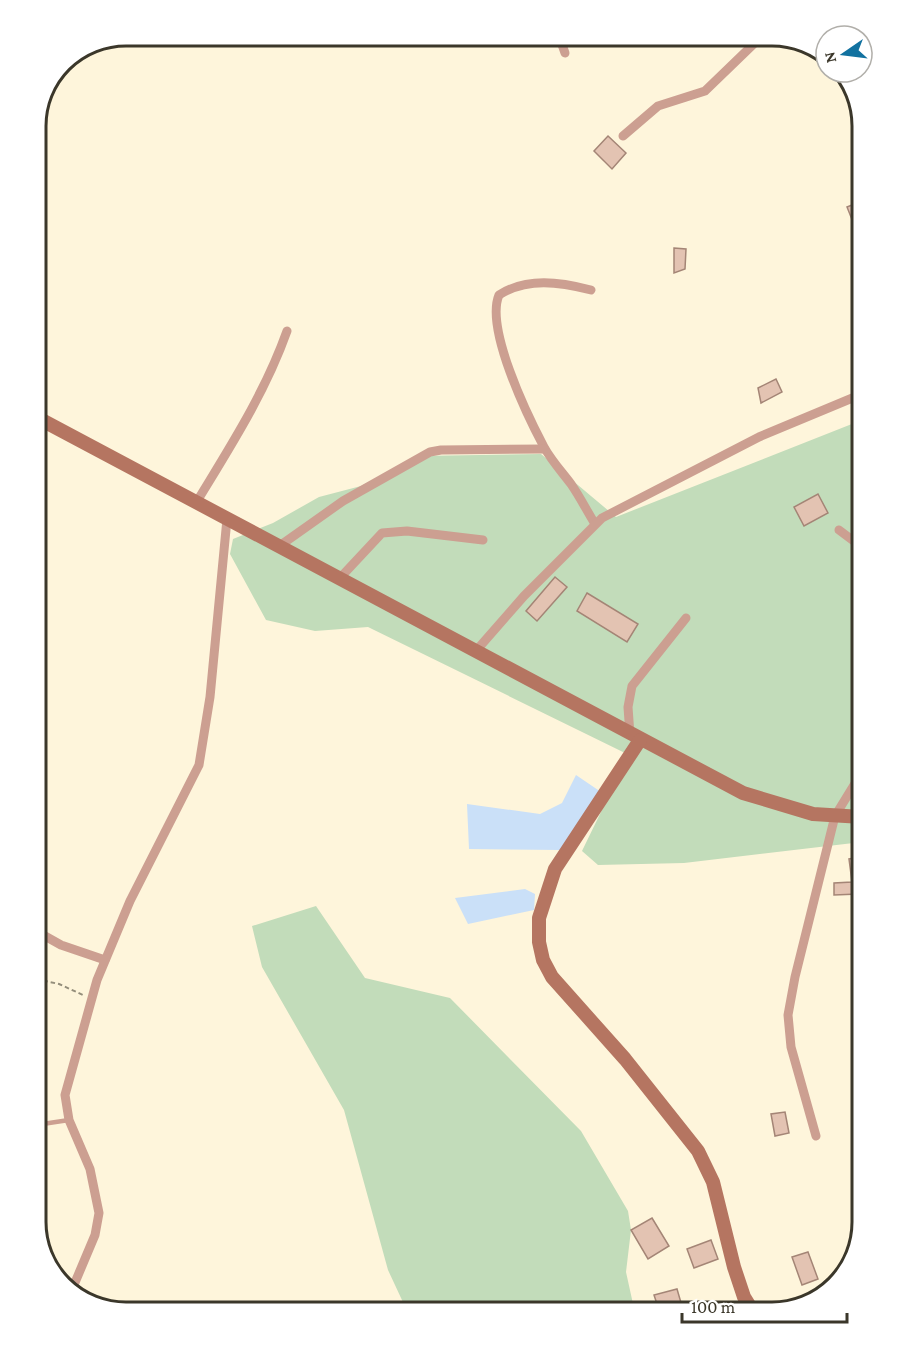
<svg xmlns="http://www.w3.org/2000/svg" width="898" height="1349" viewBox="0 0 898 1349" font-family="'Crimson Pro',serif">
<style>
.green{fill:#c2dcba}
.water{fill:#cae0f8}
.building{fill:#e3c3b2;stroke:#a48576;stroke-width:1.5}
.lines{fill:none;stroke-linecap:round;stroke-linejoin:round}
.path{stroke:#948e7b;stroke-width:2;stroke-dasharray:4.5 3;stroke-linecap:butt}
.lane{stroke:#cc9f91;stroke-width:4.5}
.street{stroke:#cc9f91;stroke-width:9}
.secondary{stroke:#b57561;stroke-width:14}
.rim{fill:none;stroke:#3b372a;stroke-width:3}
</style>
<rect width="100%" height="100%" fill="#fef5db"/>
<g class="green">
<path d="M862 420V842L684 863 598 865 582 851 615 783 625 753 368 627 315 631 266 620 230 554 233 539 273 523 319 497 361 486 419 456 541 454 616 517Z"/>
<path d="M316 906 365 978 450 998 581 1131 628 1211 631 1230 626 1272 635 1313H408L388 1270 344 1110 262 967 252 926Z"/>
</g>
<g class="water">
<path d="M576 775 601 792 561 850 469 849 467 804 540 814 562 803Z"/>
<path d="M525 889 535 894 534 910 468 924 455 898Z"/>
</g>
<g class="building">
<path d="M608 136 626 153 612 169 594 151Z"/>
<path d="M862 201V218L853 222 847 207Z"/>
<path d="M674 248 686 249 685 269 674 273Z"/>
<path d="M776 379 782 392 761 403 758 388Z"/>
<path d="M818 494 828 513 804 526 794 507Z"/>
<path d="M555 577 567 587 537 621 526 611Z"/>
<path d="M587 593 638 624 627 642 577 611Z"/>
<path d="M862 857V870H858V894L834 895V883L852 882 849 859Z"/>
<path d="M785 1112 789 1133 775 1136 771 1114Z"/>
<path d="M652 1218 669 1246 648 1259 631 1230Z"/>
<path d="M711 1240 718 1259 694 1268 687 1249Z"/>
<path d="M808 1252 818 1279 802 1285 792 1257Z"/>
<path d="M677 1289 684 1313H660L654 1295Z"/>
</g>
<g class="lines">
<path class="path" d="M36 979 59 984 83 995"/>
<path class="lane" d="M36 1125 69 1120"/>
<g class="street">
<path d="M559 36 565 53"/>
<path d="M623 136 658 106 705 91 762 36"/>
<path d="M591 290C560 282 527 277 499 295 485 328 527 415 544 447 551 460 562 472 571 484 580 497 587 511 595 524"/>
<path d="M196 503C230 447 265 393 287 331"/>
<path d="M839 530 855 542 862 552"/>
<path d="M278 547 343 501 430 452 441 450 544 449"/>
<path d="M339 579 382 533 407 531 483 540"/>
<path d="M475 652 524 596 602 518 759 437 862 394"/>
<path d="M630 735 628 707 632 686 686 618"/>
<path d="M36 931 61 945 105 960"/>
<path d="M816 1136 791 1047 788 1015 795 977 835 816 862 772"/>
<path d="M826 1291 829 1283 850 1266"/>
<path d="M71 1292 95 1235 99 1213 90 1169 69 1120 65 1095 97 980 130 901 199 765 210 697 227 519"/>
</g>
<g class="secondary">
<path d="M36 417 743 793 813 814 862 817"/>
<path d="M640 740 555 869 539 918V942L543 960 552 977 625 1059 698 1151 713 1182 734 1267 744 1297 754 1313"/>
</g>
</g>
<path d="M0 0H898V1349H0ZM126 46H772A80 80 0 0 1 852 126V1222A80 80 0 0 1 772 1302H126A80 80 0 0 1 46 1222V126A80 80 0 0 1 126 46Z" fill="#fff" fill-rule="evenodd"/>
<path class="rim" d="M126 46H772A80 80 0 0 1 852 126V1222A80 80 0 0 1 772 1302H126A80 80 0 0 1 46 1222V126A80 80 0 0 1 126 46Z"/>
<g transform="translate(844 54) rotate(256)"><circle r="28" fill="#ffffff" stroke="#b1afaa" stroke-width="1.5"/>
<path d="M0-4.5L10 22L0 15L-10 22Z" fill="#1272a0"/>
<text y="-9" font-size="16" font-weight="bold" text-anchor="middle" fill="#3b372a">N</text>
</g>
<path d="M682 1313v9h165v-9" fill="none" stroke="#3b372a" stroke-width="3"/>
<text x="691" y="1313" font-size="18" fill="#3b372a" stroke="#ffffff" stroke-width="4.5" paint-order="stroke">100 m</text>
</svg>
